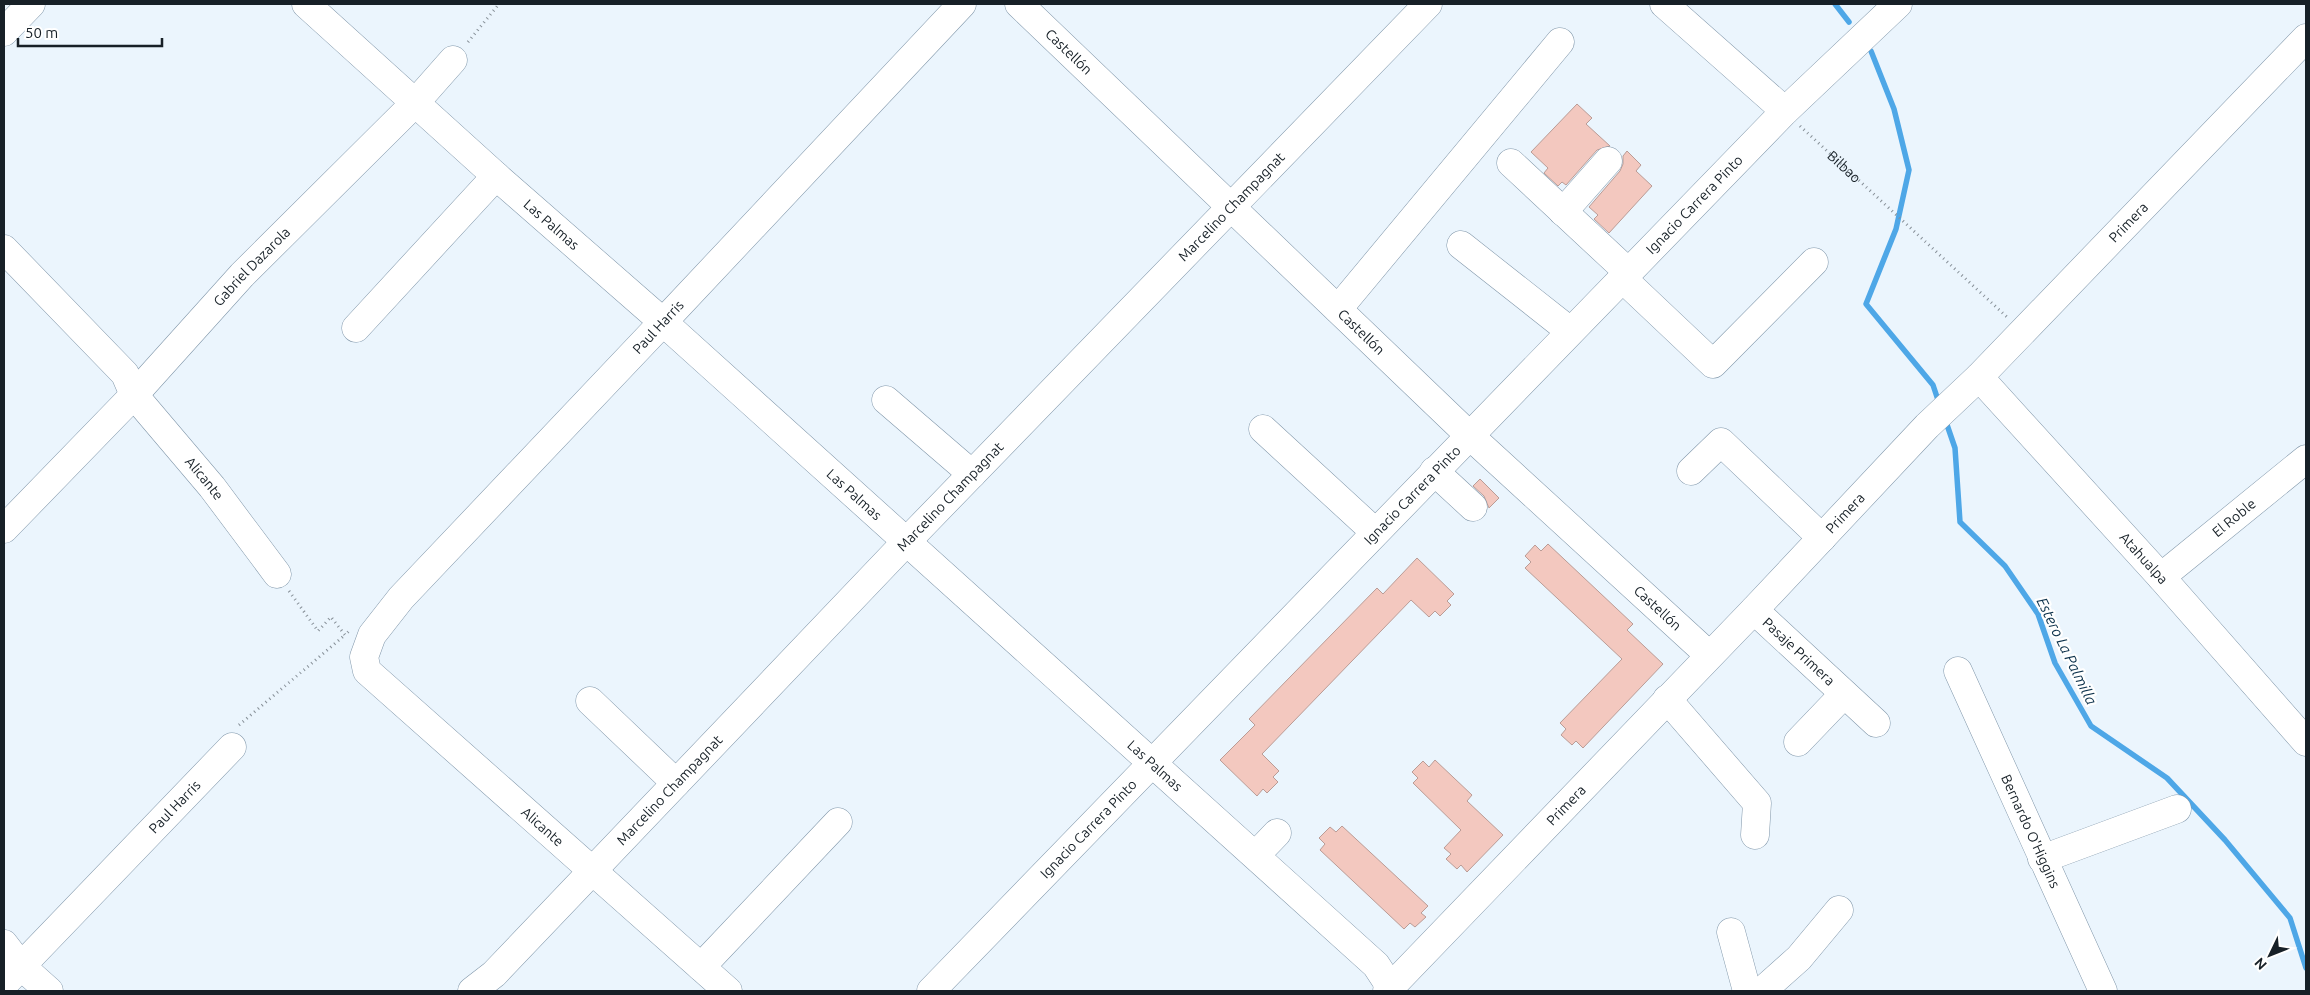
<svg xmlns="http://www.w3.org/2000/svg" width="2310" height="995" viewBox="0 0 2310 995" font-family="Ubuntu,sans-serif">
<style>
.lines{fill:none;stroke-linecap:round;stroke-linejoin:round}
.stream{stroke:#4ea7e7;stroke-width:5.5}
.building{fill:#f3c8bf;stroke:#ba9c96}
.minor-casing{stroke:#8197aa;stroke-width:29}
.major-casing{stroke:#8197aa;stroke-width:29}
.path{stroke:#879098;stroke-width:3;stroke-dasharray:1 4;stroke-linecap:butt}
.minor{stroke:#fff;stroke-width:28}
.major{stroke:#fff;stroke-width:28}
.labels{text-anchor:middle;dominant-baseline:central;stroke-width:4.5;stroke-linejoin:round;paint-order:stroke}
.street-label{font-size:14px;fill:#172027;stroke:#fff}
.water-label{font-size:15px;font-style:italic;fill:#0b314b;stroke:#fff}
</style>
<rect width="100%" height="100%" fill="#ebf5fd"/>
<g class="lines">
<g class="stream">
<path d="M1835 4 1849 22"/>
<path d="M1871 51 1894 109 1909 170 1896 229 1866 304 1933 385 1939 403"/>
<path d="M1945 419 1955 448 1960 522 2005 566 2038 614 2055 663 2091 726 2167 778 2225 840 2290 918 2306 968"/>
</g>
</g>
<g class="building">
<path d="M1577 104 1592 118 1586 124 1610 146 1597 150 1566 185 1562 182 1558 186 1544 173 1548 168 1531 152Z"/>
<path d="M1627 151 1641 165 1636 171 1652 186 1609 233 1594 219 1598 215 1589 207 1620 171 1623 164V156Z"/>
<path d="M1480 479 1499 498 1489 508 1484 496 1473 486Z"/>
<path d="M1548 544 1633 624 1627 630 1663 664 1583 748 1576 741 1572 745 1561 735 1566 729 1560 723 1622 659 1525 568 1531 562 1525 556 1535 545 1541 551Z"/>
<path d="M1417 558 1454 594 1447 601 1451 605 1440 616 1435 611 1429 617 1411 600 1262 754 1279 771 1273 777 1278 782 1267 793 1263 789 1257 796 1220 760 1255 725 1249 719 1377 588 1383 594Z"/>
<path d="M1435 760 1472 795 1467 801 1503 835 1467 872 1461 865 1457 869 1446 859 1451 854 1444 848 1461 830 1413 783 1418 778 1412 772 1423 761 1429 767Z"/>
<path d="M1342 826 1428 906 1421 913 1426 917 1415 927 1410 923 1404 929 1320 850 1325 844 1319 838 1330 827 1336 832Z"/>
</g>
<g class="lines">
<g class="minor-casing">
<g id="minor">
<path id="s2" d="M306 4 496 176 663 322 401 598 372 635 364 657 367 671 728 991"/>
<path id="s3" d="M1019 4 1469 435 1709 655"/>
<path d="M1664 4 1785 111"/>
<path d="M4 32 31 4"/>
<path d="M1511 163 1628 272"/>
<path d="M1563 212 1608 161"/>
<path d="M1461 245 1570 331"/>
<path id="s4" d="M4 249 125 374 134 395 212 487 277 574"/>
<path d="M1622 278 1713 364 1814 262"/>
<path d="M1338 309 1560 42"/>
<path d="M356 328 496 176"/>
<path id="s5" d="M1979 377 2161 577 2306 742"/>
<path d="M886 400 972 474"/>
<path d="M1263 429 1375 532"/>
<path d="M1434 471 1473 507"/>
<path d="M1691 471 1721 442 1822 538"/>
<path id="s6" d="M4 529 134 395 242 275 415 103 453 60"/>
<path id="s7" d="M2161 577 2306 459"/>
<path id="s8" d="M1754 610 1876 723"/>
<path id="s9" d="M1958 671 2103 991"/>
<path d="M1667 699 1757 803 1755 835"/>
<path d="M590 701 676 783"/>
<path d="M1798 742 1844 694"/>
<path d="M1256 855 1277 833"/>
<path d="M2042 859 2177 809"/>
<path d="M1731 932 1747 991"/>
<path d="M4 944 21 966 49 991"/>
<path d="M701 967 838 822"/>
<path id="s10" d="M4 984 232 747"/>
<path id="s11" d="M472 991 494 974 907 541 1428 4"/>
<path id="s12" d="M931 991 1785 111 1898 4"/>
<path id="s13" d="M1387 991 1754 610 1927 426 1979 377 2306 38"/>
<path d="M1762 991 1799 958 1839 910"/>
</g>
</g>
<g class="major-casing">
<g id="major">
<path id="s14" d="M962 4 663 322 1376 965 1393 991"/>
</g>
</g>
<g class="path">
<path d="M468 42 499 4"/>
<path id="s1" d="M1800 126 2007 317"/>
<path d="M289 591 318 631 331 617 345 635 349 631"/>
<path d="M239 725 345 635"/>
</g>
<use href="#minor" class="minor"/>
<use href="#major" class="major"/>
</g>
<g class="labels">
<g class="street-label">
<text stroke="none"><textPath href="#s3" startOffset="69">Castellón</textPath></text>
<text stroke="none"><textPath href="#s1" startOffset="60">Bilbao</textPath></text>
<text stroke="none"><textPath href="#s12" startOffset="1096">Ignacio Carrera Pinto</textPath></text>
<text stroke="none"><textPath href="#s11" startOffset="1092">Marcelino Champagnat</textPath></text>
<text stroke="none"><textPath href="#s13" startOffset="1068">Primera</textPath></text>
<text stroke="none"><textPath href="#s2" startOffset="330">Las Palmas</textPath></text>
<text stroke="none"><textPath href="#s6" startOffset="361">Gabriel Dazarola</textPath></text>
<text transform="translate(658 327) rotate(-47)">Paul Harris</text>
<text stroke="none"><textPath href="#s3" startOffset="474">Castellón</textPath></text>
<text stroke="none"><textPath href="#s4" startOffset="306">Alicante</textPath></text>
<text stroke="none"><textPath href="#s14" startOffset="694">Las Palmas</textPath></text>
<text stroke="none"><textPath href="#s12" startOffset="691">Ignacio Carrera Pinto</textPath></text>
<text stroke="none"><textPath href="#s11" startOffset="688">Marcelino Champagnat</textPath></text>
<text stroke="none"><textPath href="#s13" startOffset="662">Primera</textPath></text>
<text stroke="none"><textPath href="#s7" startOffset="94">El Roble</textPath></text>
<text stroke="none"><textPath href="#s5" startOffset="245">Atahualpa</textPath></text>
<text stroke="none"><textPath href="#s3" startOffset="879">Castellón</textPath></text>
<text stroke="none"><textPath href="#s8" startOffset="61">Pasaje Primera</textPath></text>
<text stroke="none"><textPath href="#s14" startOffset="1099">Las Palmas</textPath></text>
<text stroke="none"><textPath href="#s11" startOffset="282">Marcelino Champagnat</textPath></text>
<text stroke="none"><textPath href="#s13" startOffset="258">Primera</textPath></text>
<text stroke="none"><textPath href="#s10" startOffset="246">Paul Harris</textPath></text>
<text stroke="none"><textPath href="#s2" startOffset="1178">Alicante</textPath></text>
<text stroke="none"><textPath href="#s12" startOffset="226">Ignacio Carrera Pinto</textPath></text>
<text stroke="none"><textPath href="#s9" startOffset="176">Bernardo O'Higgins</textPath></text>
</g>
<g class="water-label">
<text transform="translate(2067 651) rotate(64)">Estero La Palmilla</text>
</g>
</g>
<rect width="2310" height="995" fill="none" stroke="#172027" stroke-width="10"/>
<g transform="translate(2270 955) rotate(227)" stroke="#ffffff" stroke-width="4" paint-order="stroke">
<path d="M0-4L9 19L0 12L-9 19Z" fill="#172027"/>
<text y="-8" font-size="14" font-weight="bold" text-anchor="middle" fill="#172027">N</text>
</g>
<path d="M18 38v8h144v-8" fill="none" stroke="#172027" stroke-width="2.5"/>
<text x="25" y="38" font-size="15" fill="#172027" stroke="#ffffff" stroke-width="4" paint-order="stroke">50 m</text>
</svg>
